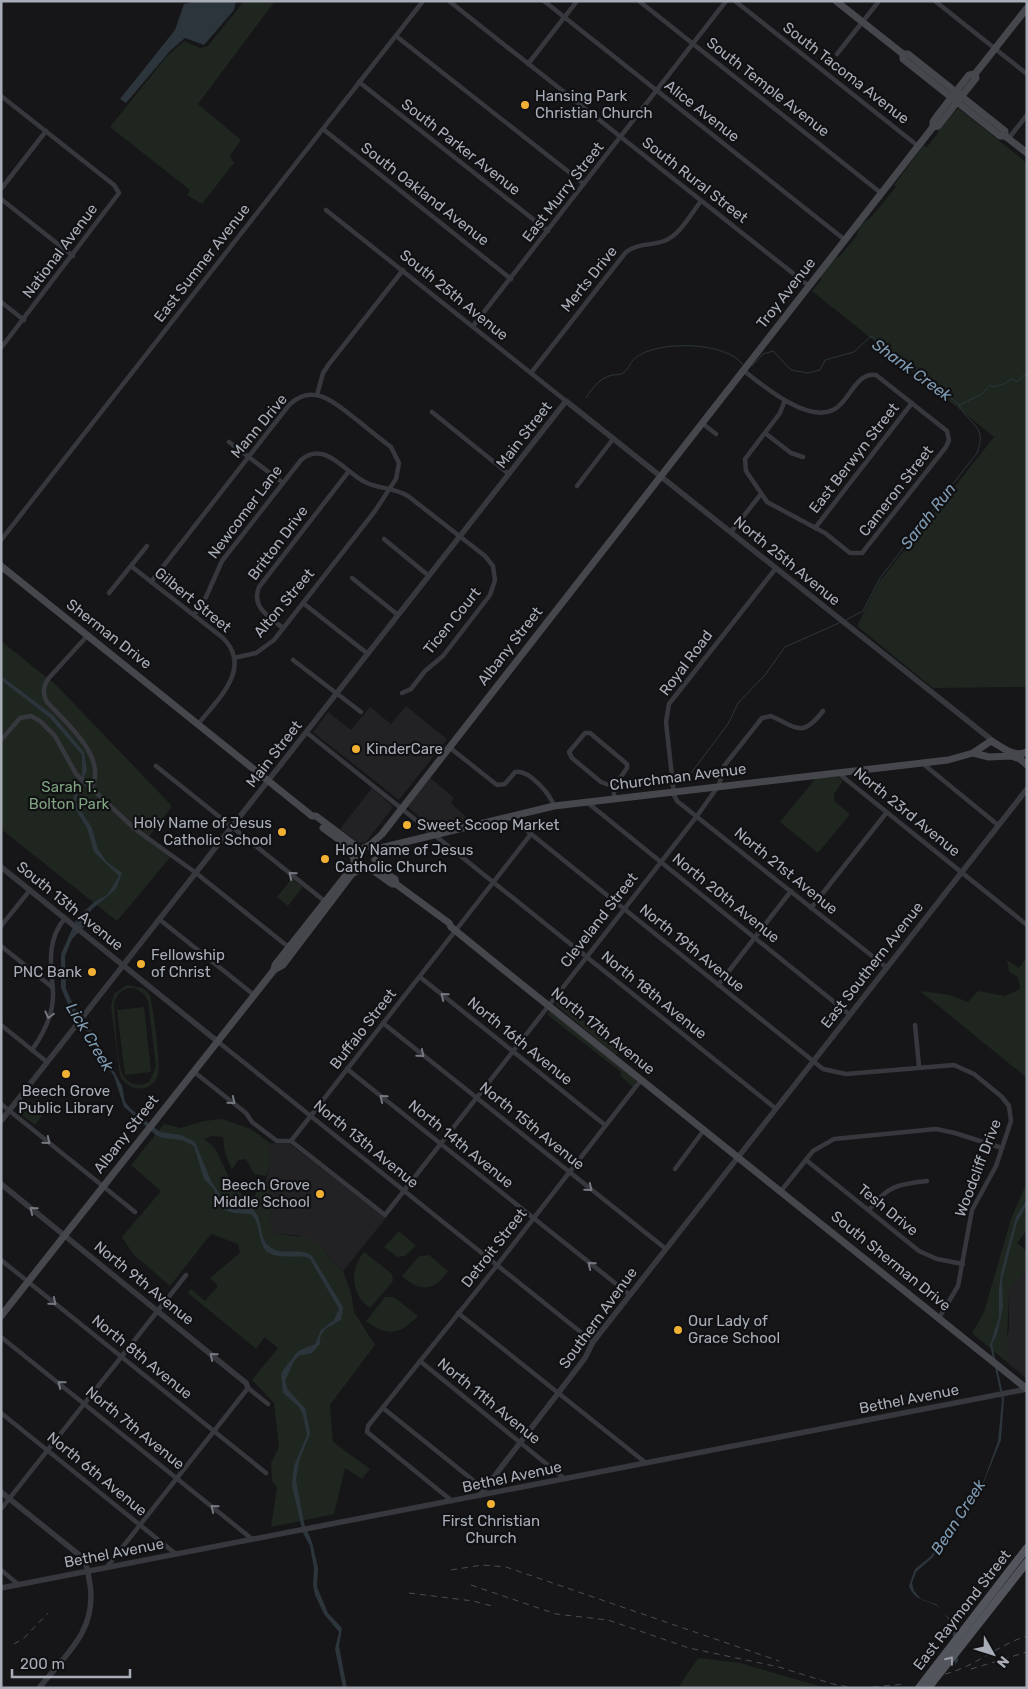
<svg xmlns="http://www.w3.org/2000/svg" width="1028" height="1689" viewBox="0 0 1028 1689" font-family="Rubik,sans-serif">
<style>
.built{fill:#222225}
.green{fill:#1e261f;fill-rule:evenodd}
.water{fill:#2c353c}
.lines{fill:none;stroke-linecap:round;stroke-linejoin:round}
.stream{stroke:#2c353c;stroke-width:1}
.minor{stroke:#37383d;stroke-width:4.5}
.tertiary{stroke:#37383d;stroke-width:5.5}
.secondary{stroke:#45474d;stroke-width:7}
.primary{stroke:#53555c;stroke-width:8}
.rail{stroke:#4a4c52;stroke-width:1;stroke-dasharray:6 5;stroke-linecap:butt}
.oneway{stroke:#757881}
.oneway2{stroke:#979ba6}
.poi-dot{fill:#f2b134;stroke:#111113;stroke-width:2}
.labels{text-anchor:middle;dominant-baseline:central;stroke-width:4.5;stroke-linejoin:round;paint-order:stroke}
.street-label{font-size:15px;fill:#a8adb8;stroke:#111113}
.poi-label{font-size:15px;fill:#a8adb8;stroke:#111113;text-anchor:start}
.park-label{font-size:15px;fill:#7fa381;stroke:#111113}
.water-label{font-size:16px;font-style:italic;fill:#7f9bb3;stroke:#111113}
</style>
<rect width="100%" height="100%" fill="#161618"/>
<g class="built">
<path d="M406 706 447 739 399 800 313 732 328 712 351 730 370 707 391 724Z"/>
<path d="M429 777 454 798 451 803 469 820 465 825 435 831 407 806Z"/>
<path d="M372 788 393 807 366 842 359 843 340 829Z"/>
<path d="M270 1143 290 1144 386 1218 343 1271 333 1263 321 1246 297 1235 275 1234 269 1218 274 1204 265 1183 271 1162 268 1151Z"/>
<path d="M1027 1271V1379L1009 1364 1006 1343 1009 1328V1289Z"/>
</g>
<g class="green">
<path d="M244 1H275L198 104 241 140 230 156 234 163 202 204 187 195 190 190 110 127 167 56 184 41 200 48 208 46Z"/>
<path d="M958 108 1027 163V687L933 688 857 626 879 582 994 437 812 291 822 279 819 278 835 257H839L856 237 860 226 873 215 896 187 894 185 924 145 927 147 938 133V129Z"/>
<path d="M1 641 56 685 172 806 147 839 172 855 117 921 1 829Z"/>
<path d="M834 774 843 781 834 794V801L850 814 818 853 780 822 816 778Z"/>
<path d="M292 878 303 887 288 906 277 897Z"/>
<path d="M1027 957V1078L920 991 950 995 968 1002 978 991 1005 996 1020 989 1018 977 1009 972 1007 960 1019 968Z"/>
<path d="M126 985 142 988C145 990 148 992 150 996 153 1005 161 1066 158 1074 153 1094 128 1092 120 1076L111 1006 114 994ZM135 988 144 994 148 1001 156 1066 150 1081C141 1087 129 1086 123 1075 117 1062 115 1021 114 1004 116 993 124 987 135 988Z"/>
<path d="M560 998 566 1007 621 1050 616 1055 555 1004Z"/>
<path d="M144 1007 151 1072 125 1075 117 1010Z"/>
<path d="M550 1011 637 1079 633 1087 620 1075 621 1072 554 1020 547 1014Z"/>
<path d="M34 1101 46 1111 35 1125 22 1115Z"/>
<path d="M222 1119 251 1129 270 1143 268 1151 271 1162 266 1176 254 1174 246 1159 238 1160 232 1170 225 1153 223 1137 212 1136 204 1139C220 1151 216 1152 224 1167 227 1176 238 1190 244 1197L255 1196 259 1183H265L274 1204 269 1218 275 1234 305 1237 321 1246 333 1263 343 1271 351 1293 354 1312 375 1345 330 1405 333 1442 370 1469 362 1479 345 1468 334 1514 271 1527 277 1488 272 1481 271 1463 279 1447 274 1403 252 1380 278 1348 265 1337 256 1349 188 1293 191 1289 205 1301 218 1286 210 1278 240 1253 238 1244 211 1234 170 1286 133 1254 122 1237 161 1191 131 1165 164 1124 181 1128 204 1121Z"/>
<path d="M1027 1182V1230L1017 1243 1027 1251V1271L1009 1289C1009 1314 1005 1339 1009 1364L972 1333 984 1312 1011 1219Z"/>
<path d="M399 1231 416 1246 405 1256 397 1257 384 1247Z"/>
<path d="M364 1252 392 1274 393 1281 370 1308C351 1295 349 1270 364 1252Z"/>
<path d="M429 1255 448 1271C434 1292 420 1292 402 1276L419 1256Z"/>
<path d="M385 1297H394L418 1316C400 1335 387 1337 366 1321Z"/>
<path d="M698 1658 740 1663 826 1688H678Z"/>
</g>
<g class="water">
<path d="M196 1H236L234 10 204 45 185 38 170 51 126 103 120 99 175 30 184 4Z"/>
<path d="M1 676 53 715 84 752 87 770 77 795 76 803 92 828 98 849 107 862 122 873 116 889 91 910 86 925 72 939 65 956 66 989 74 1007 91 1030 112 1068 122 1086 125 1102 131 1109 160 1132 181 1135 195 1142 211 1181 226 1204 234 1207 252 1208C265 1222 257 1237 270 1247 283 1257 300 1246 312 1256L343 1307 341 1320C330 1326 319 1330 320 1344L312 1353 299 1356 294 1361 285 1381 288 1390 305 1408 309 1427 310 1434 299 1461 296 1480 304 1523 312 1542 318 1568 317 1587 328 1613 342 1628 339 1646 347 1688H343L335 1649 339 1632 324 1614 315 1595 313 1585 314 1568 310 1546 303 1533 292 1486 294 1466 307 1435 303 1415 299 1407 283 1393 281 1374 284 1369 298 1351 315 1344 321 1330 334 1320 339 1309 310 1259C303 1253 283 1261 267 1252 256 1239 262 1225 251 1214L234 1213 225 1210 220 1205 213 1188 204 1179 194 1146 182 1140 163 1138 156 1135 124 1107 114 1076 97 1052 88 1032 74 1018 61 988V954L77 918 93 903 108 894 119 876 94 852 87 828 74 807 73 799 82 776V755L50 718 1 680Z"/>
<path d="M1027 1199V1205L1017 1222 1002 1280 1003 1307 997 1334 992 1344 1004 1399 1001 1440 981 1489 942 1541 933 1557 916 1572 912 1583 914 1591 921 1599 936 1604 949 1618 956 1633 958 1661 955 1665C954 1645 955 1614 933 1604 921 1599 914 1599 909 1586L915 1569 931 1556 943 1536 983 1483 998 1441 1002 1400 990 1345 999 1317V1288L1001 1273 1016 1217Z"/>
</g>
<g class="lines">
<g class="stream">
<path d="M752 366 763 354 773 351 791 370 808 373 820 370 825 360 854 352 871 336 932 380 959 405 982 394 990 385 993 387 1004 384 1011 379 1017 382 1024 375 1027 376"/>
<path d="M586 398C592 388 600 378 612 375 615 375 620 375 623 373 629 370 630 362 635 358 657 340 727 341 743 365"/>
<path d="M846 620 863 611 880 578 977 453C988 425 969 426 959 405"/>
<path d="M688 777 728 724 738 703 765 675 785 647 839 623"/>
</g>
<g class="minor">
<path d="M449 1 809 286"/>
<path d="M544 1 845 240"/>
<path d="M639 1 881 193"/>
<path d="M735 1 918 146"/>
<path d="M935 1 1027 74"/>
<path d="M1026 1 1027 2"/>
<path d="M396 36 584 184"/>
<path d="M837 54 879 1"/>
<path d="M528 64 577 1"/>
<path d="M359 82 548 231"/>
<path d="M1 96 114 185 119 193 1 348"/>
<path d="M323 129 511 279"/>
<path d="M1009 138 1027 115"/>
<path d="M1 189 46 131"/>
<path d="M1 199 73 256"/>
<path d="M326 210 566 401"/>
<path d="M1 302 24 320"/>
<path d="M473 326 726 1"/>
<path d="M743 370C762 385 807 423 833 410 849 403 856 371 876 375L947 431 949 440 946 447 862 553H850L825 533 767 502 746 471 745 459 780 413 785 400"/>
<path d="M531 373 626 252C638 243 650 246 664 241 680 235 691 214 701 201"/>
<path d="M317 395 323 373 329 364 403 270"/>
<path d="M432 412 509 474"/>
<path d="M702 423 716 434"/>
<path d="M765 433 791 453 803 457"/>
<path d="M229 442 283 483"/>
<path d="M577 486 613 439"/>
<path d="M815 528 912 403"/>
<path d="M731 532 761 494"/>
<path d="M384 539 429 576"/>
<path d="M1 540 423 1"/>
<path d="M131 566 223 638C253 668 218 699 199 723"/>
<path d="M776 568 669 704 666 722 674 795 677 801 886 967"/>
<path d="M352 578 398 615"/>
<path d="M151 582 289 405C313 381 336 404 357 420 368 429 379 438 391 447L399 463 396 479 375 511 274 640 256 653 234 658"/>
<path d="M109 593 147 546"/>
<path d="M303 603 368 654"/>
<path d="M194 615 206 597 222 561 301 460C325 439 346 474 367 483 381 489 395 488 408 496L485 556 493 566 495 580 490 595 443 656 425 671 411 689 402 693"/>
<path d="M283 628C269 617 251 607 259 587L349 471"/>
<path d="M88 635 48 679C43 687 42 694 47 702 66 723 107 757 92 787"/>
<path d="M293 660 361 712"/>
<path d="M306 732 775 1108"/>
<path d="M1 740 20 718 31 716 40 721 55 736 76 774 135 829 196 873 291 949"/>
<path d="M449 747 497 785 505 784 515 772C529 769 550 794 554 806"/>
<path d="M922 763 998 825"/>
<path d="M156 766 327 903"/>
<path d="M838 773 1027 925"/>
<path d="M614 787 601 782 572 758 569 752 585 733H590L627 764V768L614 787V798"/>
<path d="M588 803 849 1014"/>
<path d="M510 817 823 1069 846 1074 954 1065 974 1074 1002 1097 1009 1106 1011 1121 996 1166 972 1210 958 1286 939 1318"/>
<path d="M811 908 887 812"/>
<path d="M159 919 254 995"/>
<path d="M1 926 30 890"/>
<path d="M1 946 52 987"/>
<path d="M420 977 605 1125"/>
<path d="M718 985 791 891"/>
<path d="M383 1023 666 1249"/>
<path d="M1 1025 47 1062"/>
<path d="M915 1025 919 1066"/>
<path d="M217 1041 593 1342"/>
<path d="M32 1050C44 1033 54 1013 53 992 51 965 46 941 65 918"/>
<path d="M347 1069 630 1295"/>
<path d="M193 1071 246 1113 252 1122 277 1141H291"/>
<path d="M1 1104 135 1212"/>
<path d="M291 1141 385 1215 697 816 719 785 724 766 762 718 771 716C798 728 802 738 823 711"/>
<path d="M291 1141 531 834"/>
<path d="M806 1160 919 1251 937 1259 963 1264"/>
<path d="M675 1169 704 1130"/>
<path d="M781 1191 813 1151 834 1139 936 1129 955 1133 1002 1148"/>
<path d="M869 1210C887 1186 898 1184 927 1181"/>
<path d="M1 1260 266 1473"/>
<path d="M458 1313 646 1463"/>
<path d="M1 1337 252 1539"/>
<path d="M420 1361 565 1479"/>
<path d="M383 1408 484 1489"/>
<path d="M1 1413 176 1554"/>
<path d="M452 1501 367 1432 368 1426 495 1268 641 1080"/>
<path d="M1 1509 186 1275"/>
<path d="M106 1568 248 1388 268 1404"/>
<path d="M1 1570 19 1585"/>
</g>
<g class="tertiary">
<path d="M1 867 217 1041"/>
<path d="M1 1121 566 401 993 741"/>
<path d="M1 1184 246 1383 248 1388"/>
<path d="M1 1492 83 1558C88 1565 88 1576 90 1584 97 1631 66 1654 39 1688"/>
<path d="M480 1495 585 1358 593 1342 1027 789"/>
<path d="M1 1588 1027 1389"/>
</g>
<g class="secondary">
<path d="M836 1 903 54H908L1005 131V136"/>
<path d="M903 54V59L1000 136H1005L1027 153"/>
<path d="M933 127 938 126 976 78 975 74 1027 8"/>
<path d="M1 566 312 816H316L360 849"/>
<path d="M973 753 989 757 1011 756 1020 759 1027 765"/>
<path d="M323 828 349 847 354 859"/>
<path d="M372 850 554 806 948 760 973 753 991 741C1003 747 1013 758 1027 752"/>
<path d="M354 858 358 851 371 844 382 834 933 127V122L937 116 969 75 975 74"/>
<path d="M375 860 380 870 395 879 396 884 449 923 451 927 499 966 1027 1389"/>
<path d="M368 867 392 884H396"/>
<path d="M274 970 283 965 352 874 363 868"/>
<path d="M1 1316 274 970 275 965 351 869 354 862"/>
</g>
<g class="primary">
<path d="M919 1688 1027 1548"/>
<path d="M928 1688 1027 1562"/>
</g>
<g class="rail">
<path d="M451 1570 482 1565 506 1567 779 1661"/>
<path d="M471 1585 556 1614 608 1620 689 1648 779 1667 833 1684 854 1688"/>
<path d="M409 1593 473 1601 496 1607"/>
<path d="M14 1644 24 1638 48 1613"/>
<path d="M971 1669 1027 1652"/>
<path d="M945 1674C975 1667 997 1645 1027 1636"/>
<path d="M862 1688 906 1684"/>
</g>
</g>
<defs><path id="oneway-chevron" d="M-2-3.5L2.5 0L-2 3.5" fill="none" stroke-width="1.6" stroke-linecap="round" stroke-linejoin="round" transform="scale(1.25)"/></defs>
<g class="oneway">
<use href="#oneway-chevron" transform="translate(292 875) rotate(-141)"/>
<use href="#oneway-chevron" transform="translate(444 996) rotate(-141)"/>
<use href="#oneway-chevron" transform="translate(49 1015) rotate(105)"/>
<use href="#oneway-chevron" transform="translate(421 1054) rotate(39)"/>
<use href="#oneway-chevron" transform="translate(383 1098) rotate(-141)"/>
<use href="#oneway-chevron" transform="translate(232 1101) rotate(39)"/>
<use href="#oneway-chevron" transform="translate(47 1141) rotate(39)"/>
<use href="#oneway-chevron" transform="translate(589 1188) rotate(39)"/>
<use href="#oneway-chevron" transform="translate(33 1210) rotate(-141)"/>
<use href="#oneway-chevron" transform="translate(591 1265) rotate(-141)"/>
<use href="#oneway-chevron" transform="translate(53 1302) rotate(39)"/>
<use href="#oneway-chevron" transform="translate(213 1356) rotate(-141)"/>
<use href="#oneway-chevron" transform="translate(61 1384) rotate(-141)"/>
<use href="#oneway-chevron" transform="translate(214 1508) rotate(-141)"/>
</g>
<use class="oneway2" href="#oneway-chevron" transform="translate(950 1660) rotate(-52)"/>
<g class="poi-dot">
<circle cx="525" cy="105" r="5"/>
<circle cx="356" cy="749" r="5"/>
<circle cx="407" cy="825" r="5"/>
<circle cx="282" cy="832" r="5"/>
<circle cx="325" cy="859" r="5"/>
<circle cx="141" cy="964" r="5"/>
<circle cx="92" cy="972" r="5"/>
<circle cx="66" cy="1074" r="5"/>
<circle cx="320" cy="1194" r="5"/>
<circle cx="678" cy="1330" r="5"/>
<circle cx="491" cy="1504" r="5"/>
</g>
<g class="labels">
<g class="street-label">
<text transform="translate(846 73) rotate(38)">South Tacoma Avenue</text>
<text transform="translate(768 87) rotate(38)">South Temple Avenue</text>
<text transform="translate(702 111) rotate(38)">Alice Avenue</text>
<text transform="translate(461 147) rotate(38)">South Parker Avenue</text>
<text transform="translate(695 180) rotate(38)">South Rural Street</text>
<text transform="translate(563 192) rotate(-52)">East Murry Street</text>
<text transform="translate(425 194) rotate(38)">South Oakland Avenue</text>
<text transform="translate(60 251) rotate(-53)">National Avenue</text>
<text transform="translate(202 263) rotate(-52)">East Sumner Avenue</text>
<text transform="translate(589 279) rotate(-51)">Merts Drive</text>
<text transform="translate(786 293) rotate(-52)">Troy Avenue</text>
<text transform="translate(454 295) rotate(39)">South 25th Avenue</text>
<text transform="translate(259 426) rotate(-50)">Mann Drive</text>
<text transform="translate(524 435) rotate(-52)">Main Street</text>
<text transform="translate(854 458) rotate(-52)">East Berwyn Street</text>
<text transform="translate(896 491) rotate(-52)">Cameron Street</text>
<text transform="translate(245 512) rotate(-53)">Newcomer Lane</text>
<text transform="translate(278 543) rotate(-53)">Britton Drive</text>
<text transform="translate(787 561) rotate(39)">North 25th Avenue</text>
<text transform="translate(193 600) rotate(39)">Gilbert Street</text>
<text transform="translate(284 603) rotate(-50)">Alton Street</text>
<text transform="translate(452 621) rotate(-51)">Ticen Court</text>
<text transform="translate(109 634) rotate(38)">Sherman Drive</text>
<text transform="translate(510 646) rotate(-52)">Albany Street</text>
<text transform="translate(686 663) rotate(-53)">Royal Road</text>
<text transform="translate(274 754) rotate(-52)">Main Street</text>
<text transform="translate(678 777) rotate(-7)">Churchman Avenue</text>
<text transform="translate(907 812) rotate(39)">North 23rd Avenue</text>
<text transform="translate(786 871) rotate(39)">North 21st Avenue</text>
<text transform="translate(726 898) rotate(39)">North 20th Avenue</text>
<text transform="translate(70 906) rotate(39)">South 13th Avenue</text>
<text transform="translate(599 920) rotate(-52)">Cleveland Street</text>
<text transform="translate(692 948) rotate(39)">North 19th Avenue</text>
<text transform="translate(872 965) rotate(-52)">East Southern Avenue</text>
<text transform="translate(654 995) rotate(39)">North 18th Avenue</text>
<text transform="translate(363 1029) rotate(-52)">Buffalo Street</text>
<text transform="translate(603 1031) rotate(39)">North 17th Avenue</text>
<text transform="translate(520 1041) rotate(39)">North 16th Avenue</text>
<text transform="translate(532 1126) rotate(39)">North 15th Avenue</text>
<text transform="translate(126 1134) rotate(-52)">Albany Street</text>
<text transform="translate(366 1144) rotate(39)">North 13th Avenue</text>
<text transform="translate(461 1144) rotate(39)">North 14th Avenue</text>
<text transform="translate(978 1168) rotate(-69)">Woodcliff Drive</text>
<text transform="translate(888 1210) rotate(39)">Tesh Drive</text>
<text transform="translate(494 1248) rotate(-52)">Detroit Street</text>
<text transform="translate(891 1261) rotate(39)">South Sherman Drive</text>
<text transform="translate(144 1283) rotate(39)">North 9th Avenue</text>
<text transform="translate(598 1318) rotate(-54)">Southern Avenue</text>
<text transform="translate(142 1357) rotate(39)">North 8th Avenue</text>
<text transform="translate(909 1399) rotate(-11)">Bethel Avenue</text>
<text transform="translate(489 1401) rotate(39)">North 11th Avenue</text>
<text transform="translate(135 1428) rotate(39)">North 7th Avenue</text>
<text transform="translate(97 1474) rotate(39)">North 6th Avenue</text>
<text transform="translate(512 1477) rotate(-12)">Bethel Avenue</text>
<text transform="translate(114 1553) rotate(-11)">Bethel Avenue</text>
<text transform="translate(962 1610) rotate(-52)">East Raymond Street</text>
</g>
<g class="poi-label">
<text x="535" y="96">Hansing Park<tspan x="535" dy="17">Christian Church</tspan></text>
<text x="366" y="749">KinderCare</text>
<text x="272" y="823" text-anchor="end">Holy Name of Jesus<tspan x="272" dy="17">Catholic School</tspan></text>
<text x="417" y="825">Sweet Scoop Market</text>
<text x="335" y="850">Holy Name of Jesus<tspan x="335" dy="17">Catholic Church</tspan></text>
<text x="151" y="955">Fellowship<tspan x="151" dy="17">of Christ</tspan></text>
<text x="82" y="972" text-anchor="end">PNC Bank</text>
<text x="66" y="1091" text-anchor="middle">Beech Grove<tspan x="66" dy="17">Public Library</tspan></text>
<text x="310" y="1185" text-anchor="end">Beech Grove<tspan x="310" dy="17">Middle School</tspan></text>
<text x="688" y="1321">Our Lady of<tspan x="688" dy="17">Grace School</tspan></text>
<text x="491" y="1521" text-anchor="middle">First Christian<tspan x="491" dy="17">Church</tspan></text>
</g>
<g class="park-label">
<text x="69" y="787">Sarah T.<tspan x="69" dy="17">Bolton Park</tspan></text>
</g>
<g class="water-label">
<text transform="translate(912 370) rotate(36)">Shank Creek</text>
<text transform="translate(928 516) rotate(-52)">Sarah Run</text>
<text transform="translate(90 1037) rotate(59)">Lick Creek</text>
<text transform="translate(958 1517) rotate(-57)">Bean Creek</text>
</g>
</g>
<rect width="1028" height="1689" fill="none" stroke="#a8adb8" stroke-width="5"/>
<g transform="translate(993 1654) rotate(129)" stroke="#111113" stroke-width="4" paint-order="stroke">
<path d="M0-4L9 19L0 12L-9 19Z" fill="#a8adb8"/>
<text y="-8" font-size="14" font-weight="bold" text-anchor="middle" fill="#a8adb8">N</text>
</g>
<path d="M12 1669v8h118v-8" fill="none" stroke="#a8adb8" stroke-width="2.5"/>
<text x="20" y="1669" font-size="15" fill="#a8adb8" stroke="#111113" stroke-width="4" paint-order="stroke">200 m</text>
</svg>
